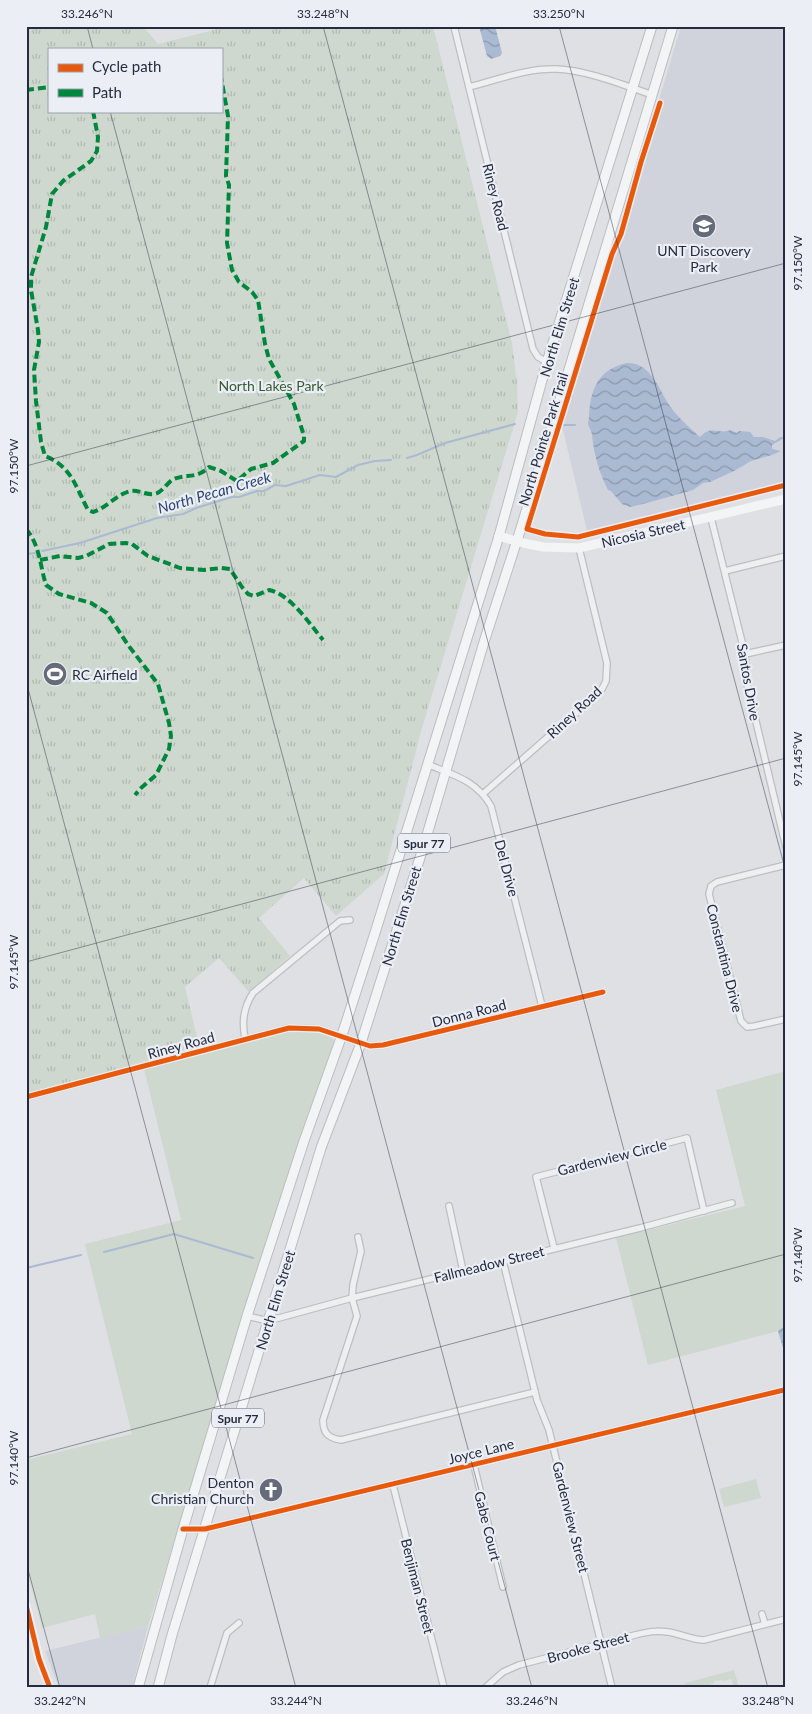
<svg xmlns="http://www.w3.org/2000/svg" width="812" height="1714" viewBox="0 0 812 1714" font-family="Lato,sans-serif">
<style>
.built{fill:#d0d3db}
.grass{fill:#ced8ce}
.park{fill:url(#park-tufts);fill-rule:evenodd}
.water{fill:url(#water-waves)}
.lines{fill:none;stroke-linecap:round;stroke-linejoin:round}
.stream{stroke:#aabad2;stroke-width:2}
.street-casing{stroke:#bdbec2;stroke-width:8}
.primary-casing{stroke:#bbbdc2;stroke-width:11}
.street{stroke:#eeeff1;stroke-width:5.5}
.secondary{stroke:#f3f4f5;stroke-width:9}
.primary{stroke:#f3f4f5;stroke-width:9}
.quiet{stroke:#00873e;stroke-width:4;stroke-dasharray:8 4;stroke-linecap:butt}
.cycleway-casing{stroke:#ebeef5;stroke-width:8}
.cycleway{stroke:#e8590c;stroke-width:5}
.ticks{fill:none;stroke:#252c3f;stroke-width:1;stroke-opacity:0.45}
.labels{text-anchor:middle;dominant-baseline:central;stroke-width:4.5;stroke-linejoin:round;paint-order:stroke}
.shield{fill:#ebeef5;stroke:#606676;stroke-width:1}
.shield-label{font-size:12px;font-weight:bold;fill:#252c3f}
.street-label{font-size:14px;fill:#252c3f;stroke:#ebeef5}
.poi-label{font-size:14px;fill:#252c3f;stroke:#ebeef5}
.park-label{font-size:14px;fill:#355b31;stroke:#ebeef5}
.water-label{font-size:15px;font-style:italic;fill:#2c4675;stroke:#ebeef5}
.neatline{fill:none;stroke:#252c3f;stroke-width:2}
.ticks-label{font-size:12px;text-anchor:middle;fill:#252c3f}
</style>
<defs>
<pattern id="park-tufts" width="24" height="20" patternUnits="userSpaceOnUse" patternTransform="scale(1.25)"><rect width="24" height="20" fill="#ced8ce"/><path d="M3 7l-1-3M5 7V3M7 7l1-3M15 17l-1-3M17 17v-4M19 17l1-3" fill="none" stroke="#b1bab2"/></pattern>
<pattern id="water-waves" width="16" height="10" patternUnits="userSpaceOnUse" patternTransform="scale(1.25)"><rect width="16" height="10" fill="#aabad2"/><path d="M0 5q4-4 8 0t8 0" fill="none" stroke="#8a97ac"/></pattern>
</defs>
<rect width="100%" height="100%" fill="#dfe0e4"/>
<g class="built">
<path d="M681 26H786V485L588 535 562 426Z"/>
<path d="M148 1626 132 1688H59L45 1651Z"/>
</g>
<g class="grass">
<path d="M300 1030C313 1031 326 1030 334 1041L284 1188 148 1626 100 1638 95 1614 42 1628 26 1566V1460L132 1434 85 1244 181 1220 144 1069 284 1032Z"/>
<path d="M786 1071V1325L778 1331 648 1365 616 1238 745 1206 716 1090Z"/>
<path d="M756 1479 761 1498 724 1507 719 1489Z"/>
<path d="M734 1670 739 1688H734L731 1679 724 1681 723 1680 714 1681V1683L711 1684 712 1688H710L709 1685 700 1687V1685L694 1688H686L685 1683Z"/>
</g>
<path class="park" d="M26 26H143L158 44 230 26H433L512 343 517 383 518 412 422 728 384 874 336 916 304 878 259 918 290 956 249 992 219 958 185 987 199 1045 26 1096ZM49 49H221V111H49Z"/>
<g class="water">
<path d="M479 26H495L502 53 500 56 491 59 487 56Z"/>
<path d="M627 363C652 362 660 393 672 409 678 417 692 430 700 437 702 435 704 433 706 432 714 428 722 434 730 430L737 433 739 431 750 432 754 437H763L775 441 780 437H786L772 445V449L781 451 772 455 751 461 734 471 710 482 703 483 693 490 647 503 630 507 622 504 611 491 608 490C599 472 594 455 592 435 592 431 589 428 588 424 588 423 589 418 589 417 590 390 598 369 627 363Z"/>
<path d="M786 1325V1358L778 1331Z"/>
</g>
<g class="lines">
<g class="stream">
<path d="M560 425H575"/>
<path d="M407 458 417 455 445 443 515 424"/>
<path d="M42 551 80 543 157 518 183 514 196 508 232 497H239L257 491H264L275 485 286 486 320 475 336 477 358 465 375 461 391 460"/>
<path d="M26 554 35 553"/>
<path d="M104 1252 174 1234 253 1258"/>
<path d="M26 1268 81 1255"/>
</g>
<g class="street-casing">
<g id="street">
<path d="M454 26 533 349 538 357 547 362"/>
<path d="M469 87C497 80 527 68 556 69 587 70 623 85 653 95"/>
<path d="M711 518 745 654 747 684 786 847"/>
<path d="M725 571 786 556"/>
<path d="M745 654 786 645"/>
<path d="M427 764C453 775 476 780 491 806L542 1006"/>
<path d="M484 793 565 722 591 701 602 689 606 681 607 663 579 548"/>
<path d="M786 865 717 882 711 886 709 894 741 1021 747 1027 755 1026 786 1019"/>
<path d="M245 1039C242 1022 243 1008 253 993L340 921 350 920"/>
<path d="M26 1097 289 1028 319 1029 370 1046 383 1045 603 992"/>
<path d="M449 1206 463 1271"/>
<path d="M358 1237 361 1251 353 1285 352 1298 357 1316 323 1420C323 1433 328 1438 341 1440L535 1392"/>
<path d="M554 1248 536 1177 687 1138 704 1211"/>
<path d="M503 1261 537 1400 549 1430 612 1688"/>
<path d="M247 1316 268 1321 352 1298 640 1228 732 1203"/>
<path d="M474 1465 503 1587"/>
<path d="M393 1485 444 1688"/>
<path d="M183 1529H205L784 1390"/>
<path d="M762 1614 765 1624"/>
<path d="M210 1688 227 1633 239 1623"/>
<path d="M485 1688 503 1672 519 1665 635 1635C647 1632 656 1630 668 1632 681 1634 692 1640 704 1640L786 1619"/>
</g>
</g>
<g class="primary-casing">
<g id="primary">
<path d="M138 1688 183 1529 247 1316 304 1141 342 1035 374 936 499 536 547 362 652 26"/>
<path d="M158 1688 172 1635 321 1148 361 1043 424 845 484 642 521 528 673 26"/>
</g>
</g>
<use href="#street" class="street"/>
<g class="secondary">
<path d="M499 536 523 543 543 547 579 548 786 499"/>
<path d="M26 1605 39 1659 50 1688"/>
</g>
<use href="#primary" class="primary"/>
<g class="quiet">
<path d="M26 90 49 87"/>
<path d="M93 111 98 137 97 151 91 161 63 181 52 194 46 227 31 277V290L38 330 39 342 34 370 36 401 41 442 45 456C71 466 76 487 88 510L93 512C107 508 116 494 131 491 139 490 146 495 154 494 162 493 166 484 172 480 185 473 196 480 209 467L221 471 237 481 251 469 273 463 304 441V436L294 404 269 359 265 344 258 300 252 292 239 282 232 270 227 243 229 185 226 176 228 116 221 77"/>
<path d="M26 529C40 545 40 566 46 585L59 594 91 603 107 613 128 645 158 684 169 723 171 736 169 749 156 775 141 788 135 795"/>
<path d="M40 560 60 556 78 558 86 556 109 544 126 543 132 544 148 556 180 568 204 570 221 568 230 569 242 587 248 594 254 596 269 590C290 594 309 623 323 640"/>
</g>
<g class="cycleway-casing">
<g id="cycleway">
<path d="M660 103 641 162 621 234 612 254 527 529 545 534 578 537 786 485"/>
<path d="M26 1097 289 1028 319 1029 370 1046 383 1045 603 992"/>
<path d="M183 1529H205L784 1390"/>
<path d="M26 1605 39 1659 50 1688"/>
</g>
</g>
<use href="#cycleway" class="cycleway"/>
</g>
<path class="ticks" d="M87 26 93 49M323 26 768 1688M559 26 786 872M110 111 532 1688M26 466 786 263M26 681 296 1688M26 962 786 758M26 1458 786 1254M26 1562 60 1688"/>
<defs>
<g id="university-disc" transform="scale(1.25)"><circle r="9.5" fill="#666b79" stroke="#ebeef5"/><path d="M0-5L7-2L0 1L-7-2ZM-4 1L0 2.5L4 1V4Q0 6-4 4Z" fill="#fff"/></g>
<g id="stadium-disc" transform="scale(1.25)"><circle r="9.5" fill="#666b79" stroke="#ebeef5"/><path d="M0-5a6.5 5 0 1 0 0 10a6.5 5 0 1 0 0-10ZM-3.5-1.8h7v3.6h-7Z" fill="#fff"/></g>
<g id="church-disc" transform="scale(1.25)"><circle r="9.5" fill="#666b79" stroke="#ebeef5"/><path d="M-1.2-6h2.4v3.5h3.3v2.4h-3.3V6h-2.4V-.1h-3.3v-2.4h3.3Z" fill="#fff"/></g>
</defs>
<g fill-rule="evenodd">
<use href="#university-disc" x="704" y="226"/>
<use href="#stadium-disc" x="55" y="674"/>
<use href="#church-disc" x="271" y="1490"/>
</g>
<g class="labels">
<g class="shield">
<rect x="398" y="833.5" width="52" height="19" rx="4"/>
<rect x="212" y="1408.5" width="52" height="19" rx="4"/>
</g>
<g class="shield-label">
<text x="424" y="843">Spur 77</text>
<text x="238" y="1418">Spur 77</text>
</g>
<g class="street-label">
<text transform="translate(496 197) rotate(76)">Riney Road</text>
<text transform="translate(559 327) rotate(-73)">North Elm Street</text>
<text transform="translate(543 439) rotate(-73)">North Pointe Park Trail</text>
<text transform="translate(643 533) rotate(-13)">Nicosia Street</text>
<text transform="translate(749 682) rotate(80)">Santos Drive</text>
<text transform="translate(574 712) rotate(-43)">Riney Road</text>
<text transform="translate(507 868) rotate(75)">Del Drive</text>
<text transform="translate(401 916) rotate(-73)">North Elm Street</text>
<text transform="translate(725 958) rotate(76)">Constantina Drive</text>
<text transform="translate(469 1013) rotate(-14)">Donna Road</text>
<text transform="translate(181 1045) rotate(-15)">Riney Road</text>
<text transform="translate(612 1157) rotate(-14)">Gardenview Circle</text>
<text transform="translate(489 1264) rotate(-14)">Fallmeadow Street</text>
<text transform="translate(275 1300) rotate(-73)">North Elm Street</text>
<text transform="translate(481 1451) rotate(-14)">Joyce Lane</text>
<text transform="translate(571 1517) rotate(76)">Gardenview Street</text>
<text transform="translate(488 1526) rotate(76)">Gabe Court</text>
<text transform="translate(418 1586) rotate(76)">Benjiman Street</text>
<text transform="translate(588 1647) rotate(-15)">Brooke Street</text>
</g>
<g class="poi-label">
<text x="704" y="250">UNT Discovery<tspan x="704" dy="16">Park</tspan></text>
<text x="72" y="674" text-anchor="start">RC Airfield</text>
<text x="254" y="1482" text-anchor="end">Denton<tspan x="254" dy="16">Christian Church</tspan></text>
</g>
<g class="park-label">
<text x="271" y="385">North Lakes Park</text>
</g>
<g class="water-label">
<text transform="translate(214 492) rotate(-16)">North Pecan Creek</text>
</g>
</g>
<rect width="812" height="1714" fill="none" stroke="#ebeef5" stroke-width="55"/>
<rect x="48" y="48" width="175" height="65" fill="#ebeef5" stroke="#9ca0ac"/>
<rect x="58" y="64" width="25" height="8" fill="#e8590c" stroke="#9ca0ac"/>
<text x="92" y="72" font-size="15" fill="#252c3f">Cycle path</text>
<rect x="58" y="89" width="25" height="8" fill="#00873e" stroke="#9ca0ac"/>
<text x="92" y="98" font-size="15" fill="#252c3f">Path</text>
<rect x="28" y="28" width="756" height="1658" class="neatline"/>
<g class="ticks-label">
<text x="87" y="18">33.246°N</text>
<text x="323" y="18">33.248°N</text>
<text x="559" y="18">33.250°N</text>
<text transform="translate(798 263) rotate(-90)" y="4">97.150°W</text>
<text transform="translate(14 466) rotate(-90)" y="4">97.150°W</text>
<text transform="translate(798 759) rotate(-90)" y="4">97.145°W</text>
<text transform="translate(14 962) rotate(-90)" y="4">97.145°W</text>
<text transform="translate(798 1255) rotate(-90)" y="4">97.140°W</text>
<text transform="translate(14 1458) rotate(-90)" y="4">97.140°W</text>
<text x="60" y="1705">33.242°N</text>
<text x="296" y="1705">33.244°N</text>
<text x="532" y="1705">33.246°N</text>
<text x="768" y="1705">33.248°N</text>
</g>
</svg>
